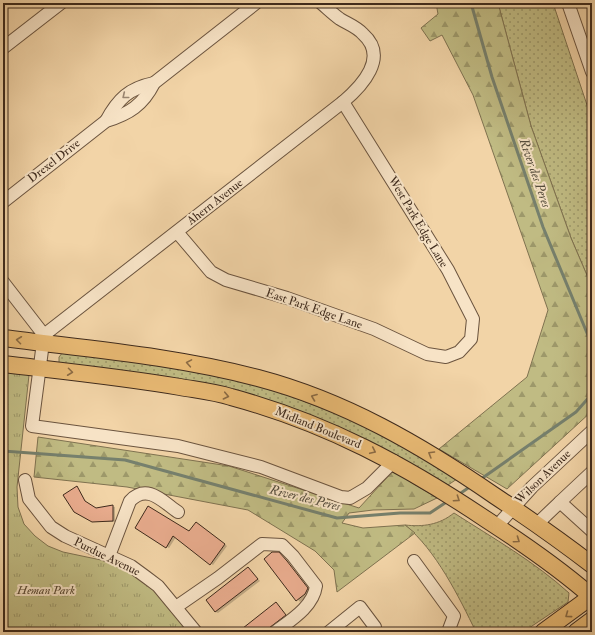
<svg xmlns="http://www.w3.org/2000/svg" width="595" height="635" viewBox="0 0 595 635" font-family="'IM FELL Double Pica',serif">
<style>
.grass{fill:url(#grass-dots);stroke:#7f7250}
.forest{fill:url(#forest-firs);stroke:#7f7250}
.park{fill:url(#park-tufts);stroke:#7f7250}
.shadow{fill:#0003}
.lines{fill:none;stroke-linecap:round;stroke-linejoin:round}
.stream{stroke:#76806d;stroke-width:3}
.building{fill:#eaad8f;stroke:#3e2a1c}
.minor-casing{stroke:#6b543f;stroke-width:14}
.major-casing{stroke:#3e2a1c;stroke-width:18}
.minor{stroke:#f7e3c6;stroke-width:12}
.major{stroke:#e9ba74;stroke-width:16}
.oneway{stroke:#9a8671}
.oneway2{stroke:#8b6b44}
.labels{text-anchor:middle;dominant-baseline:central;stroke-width:4;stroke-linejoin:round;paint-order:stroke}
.street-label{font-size:12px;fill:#3e2a1c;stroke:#f7e3c6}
.park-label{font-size:12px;font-style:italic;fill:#584731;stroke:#f7e3c6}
.water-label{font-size:13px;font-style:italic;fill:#564e3e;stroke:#f7e3c6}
</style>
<defs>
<pattern id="grass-dots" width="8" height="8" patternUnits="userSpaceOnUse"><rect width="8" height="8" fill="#c0bb83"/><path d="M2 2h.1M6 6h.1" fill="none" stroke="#9d986a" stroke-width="1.8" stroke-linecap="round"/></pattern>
<pattern id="forest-firs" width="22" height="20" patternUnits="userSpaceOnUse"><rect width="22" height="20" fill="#c0bb83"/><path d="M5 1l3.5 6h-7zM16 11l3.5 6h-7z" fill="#9d986a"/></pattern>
<pattern id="park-tufts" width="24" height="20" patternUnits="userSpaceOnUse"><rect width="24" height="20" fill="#c0bb83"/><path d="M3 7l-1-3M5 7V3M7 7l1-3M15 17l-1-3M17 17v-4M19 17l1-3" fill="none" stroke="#9d986a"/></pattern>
</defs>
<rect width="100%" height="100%" fill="#f2d4a7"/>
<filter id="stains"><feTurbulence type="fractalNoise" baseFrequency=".005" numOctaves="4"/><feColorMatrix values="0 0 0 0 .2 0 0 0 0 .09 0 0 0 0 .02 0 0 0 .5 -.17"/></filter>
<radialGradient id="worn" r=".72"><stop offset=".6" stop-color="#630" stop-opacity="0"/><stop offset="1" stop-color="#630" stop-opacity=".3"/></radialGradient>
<g class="grass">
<path d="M498 3H553L592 120V287L571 238 531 126Z"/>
<path d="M63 352 192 370 278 391 362 424 414 451 457 479 448 485 331 426 59 363V357Z"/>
<path d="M454 513C493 538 535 562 569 593L568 602 523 632H476C459 597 436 550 405 525 423 527 439 525 454 513Z"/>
</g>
<g class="forest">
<path d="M436 3H498L531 126 571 238 592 287V411L507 489 439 449 527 377 548 310 473 95 442 35 430 41 421 28 438 14Z"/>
<path d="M38 437 229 466 359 508 393 471 437 498 414 509 373 510 349 513 342 523 363 528 405 525 415 533 337 592 334 570 315 551 248 510 127 487 34 477Z"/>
</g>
<path class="park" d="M3 371 29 375 17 487 18 507 24 524 35 536 48 546 63 552 101 560 120 567 139 579 156 592 188 632H3Z"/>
<g class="shadow">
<path d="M77 487 87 504 96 509 112 506 115 507V522H95L74 511Z"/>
<path d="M199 524 227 546 213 565 176 537 169 548 136 528 189 533Z"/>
<path d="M281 555 310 590 308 596 300 602 265 559Z"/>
<path d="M248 568 260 581 218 613 216 612 207 600Z"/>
<path d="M276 604 287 616 268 632H240Z"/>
</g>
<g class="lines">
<g class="stream">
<path d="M471 3 492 77 543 227 592 345"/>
<path d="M3 451 125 460 337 518 400 513H430L448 501"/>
<path d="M481 479 576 412 592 394"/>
<path d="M458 495 471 486"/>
</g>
</g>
<g class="building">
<path d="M77 486 85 501 96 508 113 505V521L92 522 74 512 63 495Z"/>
<path d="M148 506 189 531 196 522 225 544 210 565 173 536 166 548 135 528Z"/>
<path d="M272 552H279L287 561 308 588 305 594 296 601 264 559Z"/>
<path d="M248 567 258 579 215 612 206 600Z"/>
<path d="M276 602 286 615 269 628 264 632H238Z"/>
</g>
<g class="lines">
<g class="minor-casing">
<g id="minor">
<path d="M568 3 592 72"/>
<path d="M3 48 61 3"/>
<path d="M106 121C118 99 129 88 154 83"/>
<path d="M3 202 106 121C129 114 143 105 154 83L256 3"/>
<path d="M177 232 211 272 226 280 287 298 332 314 374 329 427 354 446 357 459 352 471 339 473 319 448 270 343 102"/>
<path d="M3 282 44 335 32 426 178 446 261 467 341 497 350 498 367 488 394 461"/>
<path d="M44 335 343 102C362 86 389 57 363 34 357 27 348 24 340 19 333 14 327 8 321 3"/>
<path d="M592 472 560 502 592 531"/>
<path d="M25 480 29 499 51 527 65 536 131 566 146 577 158 586 196 632"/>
<path d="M537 524 560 502"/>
<path d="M497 526 532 487 592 431"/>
<path d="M109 556 130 501C147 483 162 501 178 512"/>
<path d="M414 561 454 616 448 632"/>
<path d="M176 607 218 578 262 544 282 545 293 556 316 586C313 607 291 620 275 632"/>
<path d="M329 632 360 607 375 627"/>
</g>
</g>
<g class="major-casing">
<g id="major">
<path d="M3 338C88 349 175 356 258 378 345 401 421 445 495 496 528 518 561 541 592 565"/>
<path d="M3 364C62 371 121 377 180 387 197 390 215 392 231 397 327 423 405 465 487 520 524 544 559 568 592 597"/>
<path d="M543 632 592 596"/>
<path d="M576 632 592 620"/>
</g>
</g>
<use href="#minor" class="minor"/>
<use href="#major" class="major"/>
</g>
<defs><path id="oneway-chevron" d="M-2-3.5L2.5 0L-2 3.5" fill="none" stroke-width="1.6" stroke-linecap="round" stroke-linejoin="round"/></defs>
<use class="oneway" href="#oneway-chevron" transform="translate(125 96) rotate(141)"/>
<g class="oneway2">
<use href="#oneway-chevron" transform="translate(19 340) rotate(-173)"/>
<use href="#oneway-chevron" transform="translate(189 363) rotate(-170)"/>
<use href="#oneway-chevron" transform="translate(70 372) rotate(7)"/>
<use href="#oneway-chevron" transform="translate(226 396) rotate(12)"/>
<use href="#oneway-chevron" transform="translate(314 397) rotate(-159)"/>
<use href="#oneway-chevron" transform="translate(373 451) rotate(25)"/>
<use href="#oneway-chevron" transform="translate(431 454) rotate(-149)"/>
<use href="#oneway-chevron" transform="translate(457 499) rotate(34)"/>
<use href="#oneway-chevron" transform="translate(517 540) rotate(35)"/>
<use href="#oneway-chevron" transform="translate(568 615) rotate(144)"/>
</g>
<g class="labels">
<g class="street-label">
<text transform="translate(54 161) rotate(-38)">Drexel Drive</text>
<text transform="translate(215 202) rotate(-38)">Ahern Avenue</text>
<text transform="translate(418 222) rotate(59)">West Park Edge Lane</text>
<text transform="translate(314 309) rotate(19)">East Park Edge Lane</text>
<text transform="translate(318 428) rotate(22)">Midland Boulevard</text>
<text transform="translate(543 477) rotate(-44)">Wilson Avenue</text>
<text transform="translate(107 557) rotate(26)">Purdue Avenue</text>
</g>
<g class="park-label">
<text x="46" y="590">Heman Park</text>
</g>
<g class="water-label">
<text transform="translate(535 173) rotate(71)">River des Peres</text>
<text transform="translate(305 498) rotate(14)">River des Peres</text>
</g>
</g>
<rect width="595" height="635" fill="none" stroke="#f2d4a7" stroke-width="16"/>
<rect x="4" y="4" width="587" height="627" fill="none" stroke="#3e2a1c" stroke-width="2"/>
<rect x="8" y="8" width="579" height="619" fill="none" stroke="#3e2a1c"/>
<rect width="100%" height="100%" filter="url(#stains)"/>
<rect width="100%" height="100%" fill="url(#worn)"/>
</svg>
